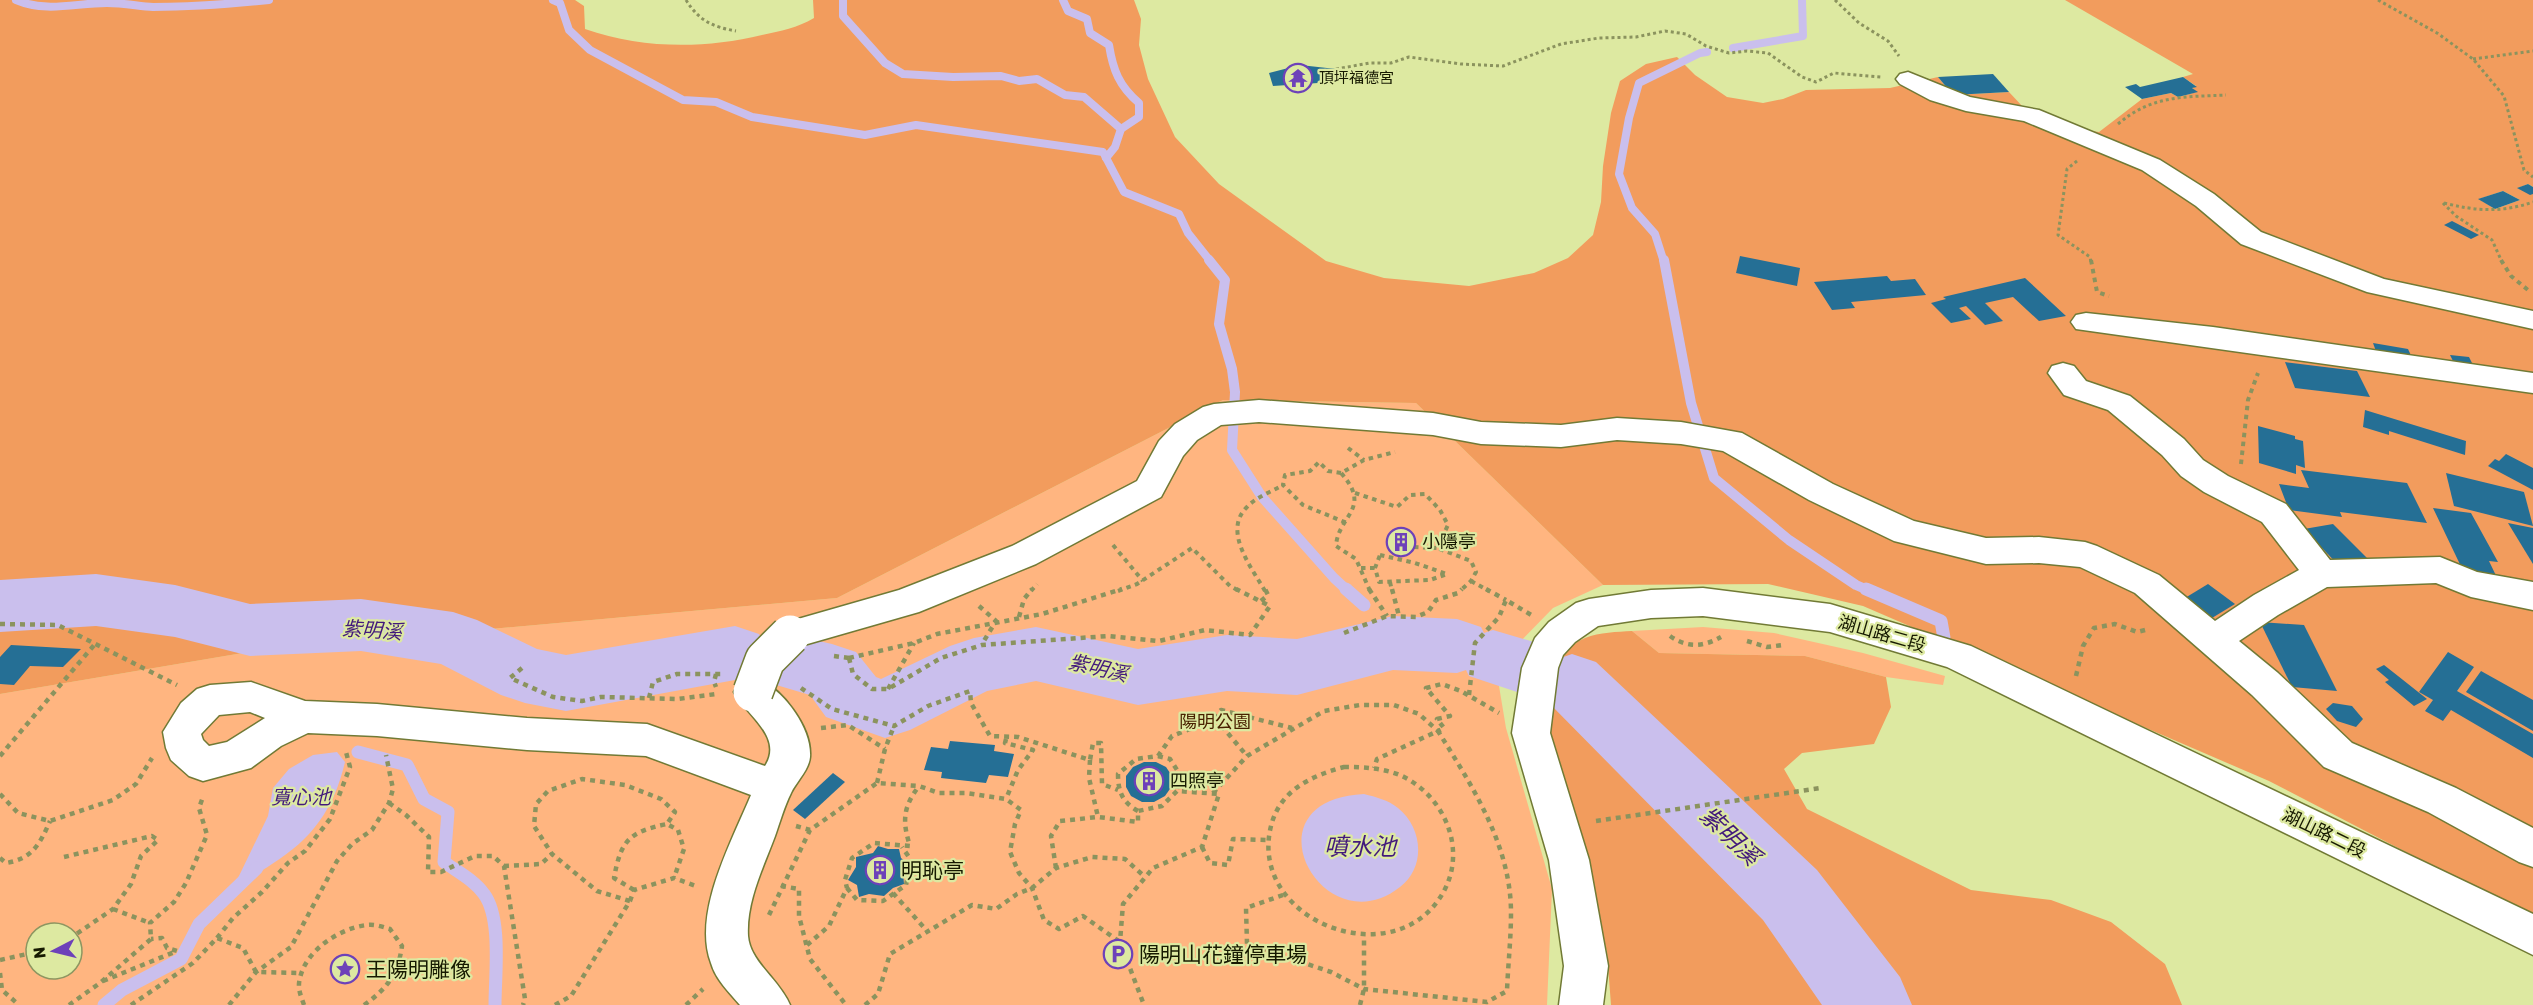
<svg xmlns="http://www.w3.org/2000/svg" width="2533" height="1005" viewBox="0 0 2533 1005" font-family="Rubik,'Noto Sans TC',sans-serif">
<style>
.green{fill:#ffb580;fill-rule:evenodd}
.forest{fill:#f29c5d;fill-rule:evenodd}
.water{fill:#cabfed}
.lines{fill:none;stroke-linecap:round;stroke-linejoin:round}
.stream-far2{stroke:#cabfed;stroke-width:8}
.stream-far1{stroke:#cabfed;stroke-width:10}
.stream{stroke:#cabfed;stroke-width:13}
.river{fill:#cabfed;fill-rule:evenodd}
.building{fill:#256f95}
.minor-casing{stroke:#717a35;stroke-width:3}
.path-far2{stroke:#8b935e;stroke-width:3;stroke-dasharray:3 3;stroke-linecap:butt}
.path-far1{stroke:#8b935e;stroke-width:4;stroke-dasharray:4.5 4.5;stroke-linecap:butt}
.path{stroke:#8b935e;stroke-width:4.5;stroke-dasharray:5 5;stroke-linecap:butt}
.minor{fill:#fff;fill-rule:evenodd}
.minor-bridge-casing{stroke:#717a35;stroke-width:42;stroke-linecap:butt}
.minor-bridge{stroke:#fff;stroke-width:39}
.labels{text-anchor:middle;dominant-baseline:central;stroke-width:4.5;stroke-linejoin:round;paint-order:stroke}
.far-poi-label{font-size:15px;fill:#161900;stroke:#dde9a1;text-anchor:start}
.poi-label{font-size:18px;fill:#161900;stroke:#dde9a1;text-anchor:start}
.street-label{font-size:18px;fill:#161900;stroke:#dde9a1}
.park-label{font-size:18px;fill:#492100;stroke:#dde9a1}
.water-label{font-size:20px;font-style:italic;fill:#42197c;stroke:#dde9a1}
.near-poi-label{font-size:21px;fill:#161900;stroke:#dde9a1;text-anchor:start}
.near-water-label{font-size:24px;font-style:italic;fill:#42197c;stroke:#dde9a1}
</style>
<rect width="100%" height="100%" fill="#dde9a1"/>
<g class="green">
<path d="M1223 400 1416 403 1603 585 1553 608 1517 645 1498 680 1506 728 1552 889 1547 1005H0V694L266 649 837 598ZM36 933H72V969H36Z"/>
<path d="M1703 627 1774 633 1863 653 1945 676 1943 685 1886 677 1805 656 1659 653 1632 631Z"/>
</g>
<g class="forest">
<path d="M0 0H575L584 6 585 29C642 49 704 49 762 35 781 31 797 28 814 18L813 0H1134L1141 19 1139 45 1148 79 1175 137 1219 184 1326 261 1384 278 1469 286 1534 273 1568 258 1593 235 1601 202 1603 166 1611 113 1620 81 1646 64 1677 57 1695 75 1727 97 1763 103 1783 99 1806 90 1890 88 1938 77 1953 95 2009 92 2039 124 2099 132 2142 99 2171 93 2178 97 2197 92 2192 88 2196 86 2183 77 2193 74 2065 0H2533V187L2528 184 2518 188 2533 194V918L2269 781 1863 606 1768 584 1603 585 1416 403 1223 400 837 598 266 649 0 694ZM2503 191 2520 200 2495 209 2479 199Z"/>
<path d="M1632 631 1659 653 1805 656 1886 677 1891 707 1874 744 1802 753 1784 769 1807 809 1971 890 2051 900 2111 922 2165 964 2182 1005H1611L1607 952 1548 725C1551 696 1553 650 1585 638 1600 632 1617 632 1632 631Z"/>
</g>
<g class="water">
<path d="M337 752 345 762C334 809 312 839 272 864 260 872 252 878 238 878L268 816 273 788 289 769 313 755Z"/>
<path d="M1364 794C1376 797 1388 800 1398 808 1423 828 1426 867 1400 887 1323 948 1242 800 1364 794Z"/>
</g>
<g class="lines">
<g class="stream-far2">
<path d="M16 0C47 13 75 3 107 3 123 3 138 6 153 7 192 7 231 4 269 0"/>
<path d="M553 0 560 3 569 30 590 50 683 100 716 102 752 117 865 135 916 125 1103 152 1124 192 1179 214 1188 233 1211 262"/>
<path d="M843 0V16L885 63 903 74 953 77 1001 76 1019 81 1037 79 1065 95 1084 97 1121 129"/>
<path d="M1063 0 1068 11 1087 19 1090 33 1109 45C1113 70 1119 86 1139 103V117L1121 129 1115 147 1106 158"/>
<path d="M1733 48 1803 36 1802 0"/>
<path d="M1664 262 1655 234 1632 208 1619 174 1629 118 1639 83 1700 53 1707 52"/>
</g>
<g class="stream-far1">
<path d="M1209 260 1225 280 1219 324 1232 369 1235 392 1232 450 1262 497 1334 578 1348 591"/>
<path d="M1664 260 1691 403 1714 478 1789 540 1856 585 1870 591"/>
</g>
<g class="stream">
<path d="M1346 589 1364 605"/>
<path d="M1866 589 1941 621 1944 638"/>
<path d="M1387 636 1393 643"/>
<path d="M358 752 407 765 424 799 448 812 444 862C458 872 474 880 484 894 502 918 495 975 495 1005"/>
<path d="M104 1005 122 990 181 959 199 924 257 868"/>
</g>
<path class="river" d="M96 574 175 585 250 604 361 599 453 612 477 620 537 649 566 655 735 626 759 634 769 653 773 644 797 636 832 644 856 652 876 677 881 679 950 646 974 638 1036 627 1138 649 1227 635 1297 639 1393 616 1457 619 1481 627 1484 633 1493 630 1544 645 1552 661 1572 654 1596 662 1817 870 1900 977 1912 1005H1822L1763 920 1548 702 1540 686 1520 693 1469 676 1466 670 1457 673 1393 670 1297 695 1227 691 1138 705 1036 681 987 691 910 730 885 738 826 717 810 695 773 684 763 664 759 672 735 680 566 711 525 703 501 695 441 664 361 651 250 656 175 637 96 626 0 632V580Z"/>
</g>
<g class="building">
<path d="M1300 65 1336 69 1318 83 1273 86 1269 73Z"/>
<path d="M1993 74 2009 92 1953 95 1938 77Z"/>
<path d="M2183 77 2197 87 2192 88 2198 92 2178 97 2171 93 2142 99 2125 87 2136 84 2140 87Z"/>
<path d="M2528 184 2533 187V194L2530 195 2517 188Z"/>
<path d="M2503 191 2520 200 2495 209 2478 199Z"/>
<path d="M2452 221 2479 235 2471 239 2444 225Z"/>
<path d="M1740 256 1800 268 1797 286 1736 273Z"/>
<path d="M1887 276 1891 281 1915 279 1926 295 1851 302 1855 308 1832 310 1814 282Z"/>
<path d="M2025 278 2066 316 2039 321 2013 297 1985 303 2003 321 1985 325 1966 306 1959 308 1971 319 1951 323 1931 303 1946 299 1943 297Z"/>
<path d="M2373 343 2408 349 2414 362 2378 357Z"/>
<path d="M2450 355 2469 357 2476 371 2457 369Z"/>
<path d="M2285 362 2357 371 2370 397 2295 388Z"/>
<path d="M2365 410 2466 441 2465 455 2389 431V435L2363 427Z"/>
<path d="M2258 426 2295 436V439L2303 441 2305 468 2296 465V474L2259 463Z"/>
<path d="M2506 454 2533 468V490L2488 466 2495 459 2499 461Z"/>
<path d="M2301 470 2407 483 2427 523 2340 512 2342 517 2289 510 2279 484 2309 488Z"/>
<path d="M2446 473 2524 492 2533 526 2454 506Z"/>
<path d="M2433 508 2471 513 2498 562 2489 561 2500 584 2467 579Z"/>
<path d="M2508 523 2533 528V564Z"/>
<path d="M2333 524 2373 564 2343 570 2304 529Z"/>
<path d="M1401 532 1410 535 1415 543 1411 550 1401 553 1391 549 1387 542 1391 534Z"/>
<path d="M2208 584 2235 604 2212 618 2185 598Z"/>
<path d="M2260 622 2304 625 2337 691 2292 687Z"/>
<path d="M11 645 81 649 63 667 30 666 14 685 0 684V657Z"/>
<path d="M2448 652 2474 667 2457 691 2533 734V758L2451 710 2443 721 2425 711 2433 700 2419 692Z"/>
<path d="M2384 665 2398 676 2427 699 2414 706 2385 682 2389 680 2376 669Z"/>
<path d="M2481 671 2533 700V731L2466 692Z"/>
<path d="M2333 703 2352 706 2363 719 2356 727 2337 721 2326 709Z"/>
<path d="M950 741 995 745 994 751 1014 754 1008 777 989 775 986 783 941 778 942 772 924 770 931 747 948 749Z"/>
<path d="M1144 762H1156L1166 767 1172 776V786L1165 796 1154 802H1142L1131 796 1126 787V776L1133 767Z"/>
<path d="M833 773 845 782 805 819 793 810Z"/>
<path d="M878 846 888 849H899L901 858 910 865 903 872 904 884 893 888 884 896 869 894 859 897 857 885 848 880 856 867V857L873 853Z"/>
</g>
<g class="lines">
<g class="minor-casing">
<g id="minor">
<path d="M1908 72 1970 97 2039 110 2160 160 2214 194 2261 232 2384 279 2533 311V329L2367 292 2241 244 2196 206 2142 170 2024 121 1966 111 1930 100 1900 84 1896 79 1900 74Z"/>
<path d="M2086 313 2213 327 2533 373V393L2076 329 2071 322 2076 315Z"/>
<path d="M2063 363 2074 366 2086 381 2130 396 2184 439 2203 460 2228 476 2286 504 2330 560 2440 557 2477 572 2533 582V610L2471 597 2436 583 2327 587 2278 615 2239 641 2278 673 2352 743 2456 788 2533 828V867L2519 862 2428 812 2324 767 2252 695 2135 593 2080 567 2039 563 1986 564 1894 541 1809 500 1723 451 1681 444 1617 440 1561 447 1481 444 1433 435 1259 422 1221 425 1197 440 1183 456 1161 497 1036 564 919 612 790 649 777 645 772 635 777 625 899 590 1012 546 1137 481 1159 441 1175 424 1203 407 1214 404 1259 400 1433 413 1481 422 1561 425 1617 418 1681 422 1742 433 1833 484 1914 521 1986 538 2039 537 2085 542 2097 546 2159 575 2215 621 2254 595 2299 570 2262 522 2204 492 2181 476 2162 455 2108 410 2064 395 2048 373 2052 366Z"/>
<path d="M1703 588 1830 604 1971 646 2533 914V955L1947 667 1830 632 1703 616 1651 618 1598 626 1575 642 1563 655 1558 668 1550 733 1589 860 1608 966 1603 1005H1559L1564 966 1549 860 1512 733 1522 668 1535 638 1549 622 1576 603 1589 599 1651 590Z"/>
<path d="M753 677C781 686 812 727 810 757 809 770 796 782 791 793 784 807 780 822 775 836 763 868 746 902 748 936 750 962 779 979 790 1005H740C729 992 716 980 711 963 692 913 732 841 751 795L646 756 527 750 377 736 308 733 281 746 251 768 203 781 189 776 171 760 166 748 163 732 181 703 197 689 210 685 251 682 305 701 377 704 527 718 647 724 765 766C784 737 747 716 734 692L740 681ZM250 712 265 718 227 742 209 746 203 740 201 734 219 715Z"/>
</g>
</g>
<g class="path-far2">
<path d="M686 0C699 21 713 27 736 31"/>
<path d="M1835 0 1859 23 1888 41 1899 56"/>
<path d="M2378 0 2437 33 2473 59 2504 96 2524 170 2533 177"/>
<path d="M2473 59 2533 51"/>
<path d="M1336 69 1370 63H1391L1409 57 1461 64 1503 66 1561 44 1599 38 1636 37 1665 31 1686 34 1706 46 1729 53 1747 51 1768 53 1802 77 1816 82 1834 73 1881 77"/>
<path d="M2118 124C2152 95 2184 97 2226 95"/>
<path d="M2077 161 2067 169 2058 235 2090 257 2091 262"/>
<path d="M2443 203 2456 216 2492 240 2502 262"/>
<path d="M2444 203C2476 211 2501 213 2533 202"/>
</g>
<g class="path-far1">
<path d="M2091 260 2097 292 2109 296"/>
<path d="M2501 260 2511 276 2528 290"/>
<path d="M1348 448 1364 460"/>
<path d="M2241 464 2248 400 2258 373"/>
<path d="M1341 473 1328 471 1319 462 1310 471 1285 475 1283 485 1303 505 1347 523"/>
<path d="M1355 493 1397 507 1410 495 1425 494 1440 510 1448 525 1437 548 1471 561 1476 572 1471 581 1460 591"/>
<path d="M1113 545 1143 581"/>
<path d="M1414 547 1437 548"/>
<path d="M1380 555 1415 563 1447 574 1430 580 1379 582 1375 568Z"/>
<path d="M1361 568H1375"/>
<path d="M1471 581 1489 591"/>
<path d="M1390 582 1392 591"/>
<path d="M1031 591 1037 584"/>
<path d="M1118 591 1137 584 1192 548 1230 586 1239 591"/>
<path d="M1265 591C1252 568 1222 531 1247 507 1256 497 1271 492 1283 485"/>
<path d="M1370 591 1356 559 1336 546C1338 515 1373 509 1341 473L1364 460 1395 452"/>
</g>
<g class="path">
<path d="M1369 589 1387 616"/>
<path d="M1392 589 1399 616"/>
<path d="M1486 589 1506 600"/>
<path d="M1261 601 1268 595 1265 589"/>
<path d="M979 606 996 621 982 644"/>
<path d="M1019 617 1024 599 1032 589"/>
<path d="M0 624 58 625 177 685"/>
<path d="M1344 633 1387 616 1416 617 1428 612 1436 600 1458 593 1462 589"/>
<path d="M1670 636C1687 648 1703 647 1721 637"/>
<path d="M1747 641 1767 647 1783 645"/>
<path d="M834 656 849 658"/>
<path d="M849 658 853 674 872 689H888L941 658 982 645 1108 636 1159 641 1205 630 1250 635 1270 606 1236 589"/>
<path d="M849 658 914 643 937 634 1042 614 1122 589"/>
<path d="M522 668 510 678 553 697 582 701 601 697 678 699 716 694"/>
<path d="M716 674 714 682 716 687"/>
<path d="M2076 676 2083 646 2094 628 2115 624 2137 632 2149 629"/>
<path d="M801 688 832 709 894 726 928 706 970 691 971 703 990 736 1018 737 1090 760 1093 743H1101L1102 784 1118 790"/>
<path d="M888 689 914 643"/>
<path d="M1469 695 1475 643 1499 617 1506 600 1533 616"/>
<path d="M649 698 653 682 677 674H722"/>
<path d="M1215 718 1247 756"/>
<path d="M821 728 848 725 885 749"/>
<path d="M1006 739 1005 743 1033 750 1018 770 1006 799"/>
<path d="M0 756 95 644"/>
<path d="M1158 756 1170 759 1179 773 1177 791"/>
<path d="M1090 760 1089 778 1098 817"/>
<path d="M1344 767C1363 767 1384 768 1402 776 1444 796 1467 848 1444 891 1397 978 1247 922 1271 826 1280 790 1311 776 1344 767Z"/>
<path d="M877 783 885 749 894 726"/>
<path d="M1213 793 1247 756 1324 711 1360 705H1394L1419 714 1438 731 1444 728 1437 719 1450 716 1426 688 1442 684 1461 691 1499 713"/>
<path d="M0 794 18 813 50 821 113 800 136 784 152 758"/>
<path d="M389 803 406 815 429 837 428 872H441L475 856H493L504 866 525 999 523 1005"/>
<path d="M1138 811C1122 802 1118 791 1118 774L1136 759 1158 756 1172 736 1208 722 1221 710 1292 728"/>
<path d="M1596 821 1821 788"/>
<path d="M796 826 810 830"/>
<path d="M1202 847 1210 863 1228 865 1233 839 1267 840"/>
<path d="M64 857 152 836 158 840 141 856 131 884 113 909 72 937"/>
<path d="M0 858 6 863C32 859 40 844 50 821"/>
<path d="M504 866 541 864 552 854"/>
<path d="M1056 868 1051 836 1060 821 1098 817 1138 822V811L1162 806 1177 791 1219 794 1202 847 1153 868 1123 904 1120 942 1144 1005"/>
<path d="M781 886 799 889V916L810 959 846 1005"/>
<path d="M847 888 857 900 883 901 906 885 911 860 902 847"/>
<path d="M634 890 614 878C621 840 629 832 667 824"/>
<path d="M893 893 928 932"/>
<path d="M1283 895 1246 908 1247 944 1331 972 1364 989 1487 1002 1507 991C1508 965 1511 939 1511 913 1511 845 1472 786 1438 731L1377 759 1374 768"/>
<path d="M630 901 597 891 552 854 534 826 536 804 548 791 582 779 625 785 661 799 675 812 667 824 678 830 684 849 674 878"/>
<path d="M113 909 150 923"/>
<path d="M769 915 810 830 877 783 919 786 939 793H966L1006 799 1021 810 1015 824 1010 852 1019 873 1032 888 1044 920 1059 929 1083 916 1120 942"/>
<path d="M217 938 233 918 262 892 288 863 305 851 330 819 350 767 346 752"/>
<path d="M807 945 829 926 847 888 845 880 852 858 874 843 910 846C902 821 903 807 919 786"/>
<path d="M0 960 36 952"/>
<path d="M0 973 2 990 19 1005"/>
<path d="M103 981 177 951 167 948 162 938 151 939"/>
<path d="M69 1005 100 983 151 939 150 923 174 902 186 883 207 835 199 808 203 797"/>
<path d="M131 1005 193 963 217 938 243 948 256 972 301 973"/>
<path d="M229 1005 256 972 291 947 337 861 352 844 372 830 389 803 393 789 386 755"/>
<path d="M304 1005C301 996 297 988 300 978 306 950 340 928 367 925 375 924 383 927 390 929L402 946C398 974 387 989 364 1005"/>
<path d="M555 1005 571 996 630 901 634 890 674 878 696 886"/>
<path d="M686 1005 703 989"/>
<path d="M865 1005 878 994 890 954 972 905 996 909 1017 894 1032 888 1056 868 1092 857 1125 859 1145 877"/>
<path d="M1360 1005 1364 989V936"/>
</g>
<use href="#minor" class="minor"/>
<g class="minor-bridge-casing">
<path id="minor-bridge" d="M753 692 765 660 790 635"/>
</g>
<use href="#minor-bridge" class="minor-bridge"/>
</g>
<defs>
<g id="temple-ring" transform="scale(1.5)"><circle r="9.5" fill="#dde9a1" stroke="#6d41b9" stroke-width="1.5"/><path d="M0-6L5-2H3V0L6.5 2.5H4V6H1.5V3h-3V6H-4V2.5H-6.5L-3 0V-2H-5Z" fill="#6d41b9"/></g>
<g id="building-ring" transform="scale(1.5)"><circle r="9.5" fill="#dde9a1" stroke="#6d41b9" stroke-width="1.5"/><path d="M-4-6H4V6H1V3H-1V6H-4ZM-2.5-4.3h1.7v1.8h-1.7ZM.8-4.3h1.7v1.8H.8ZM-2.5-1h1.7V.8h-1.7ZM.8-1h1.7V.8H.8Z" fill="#6d41b9"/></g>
<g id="parking-ring" transform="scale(1.5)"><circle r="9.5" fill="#dde9a1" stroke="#6d41b9" stroke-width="1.5"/><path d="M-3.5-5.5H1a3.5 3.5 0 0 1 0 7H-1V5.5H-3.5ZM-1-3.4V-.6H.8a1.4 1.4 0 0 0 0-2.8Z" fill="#6d41b9"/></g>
<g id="sight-ring" transform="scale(1.5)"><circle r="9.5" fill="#dde9a1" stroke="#6d41b9" stroke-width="1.5"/><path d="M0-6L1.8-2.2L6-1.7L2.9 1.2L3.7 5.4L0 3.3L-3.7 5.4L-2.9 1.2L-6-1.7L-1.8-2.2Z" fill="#6d41b9"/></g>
</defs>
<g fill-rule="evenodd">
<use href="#temple-ring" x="1298" y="78"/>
<use href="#building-ring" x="1401" y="542"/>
<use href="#building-ring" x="1149" y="781"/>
<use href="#building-ring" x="880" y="870"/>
<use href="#parking-ring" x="1118" y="954"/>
<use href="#sight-ring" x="345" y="969"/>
</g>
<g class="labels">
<g class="far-poi-label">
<text x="1319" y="78">頂坪福德宮</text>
</g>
<g class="poi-label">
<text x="1422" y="542">小隱亭</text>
<text x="1170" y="781">四照亭</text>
</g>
<g class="street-label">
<text transform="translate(1882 634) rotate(16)">湖山路二段</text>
<text transform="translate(2324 833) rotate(26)">湖山路二段</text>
</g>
<g class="park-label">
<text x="1215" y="722">陽明公園</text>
</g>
<g class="water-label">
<text transform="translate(372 630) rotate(4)">紫明溪</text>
<text transform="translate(1098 668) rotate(13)">紫明溪</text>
<text x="301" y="797">寬心池</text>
</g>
<g class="near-poi-label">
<text x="901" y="870">明恥亭</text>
<text x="1139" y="954">陽明山花鐘停車場</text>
<text x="366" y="969">王陽明雕像</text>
</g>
<g class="near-water-label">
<text transform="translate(1730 836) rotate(44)">紫明溪</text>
<text x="1360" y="847">噴水池</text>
</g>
</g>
<g transform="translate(54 951) rotate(263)"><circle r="28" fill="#dde9a1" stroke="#8d9661" stroke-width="1.5"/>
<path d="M0-4.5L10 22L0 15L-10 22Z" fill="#6d41b9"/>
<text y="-9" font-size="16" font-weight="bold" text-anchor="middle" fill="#161900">N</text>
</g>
</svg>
